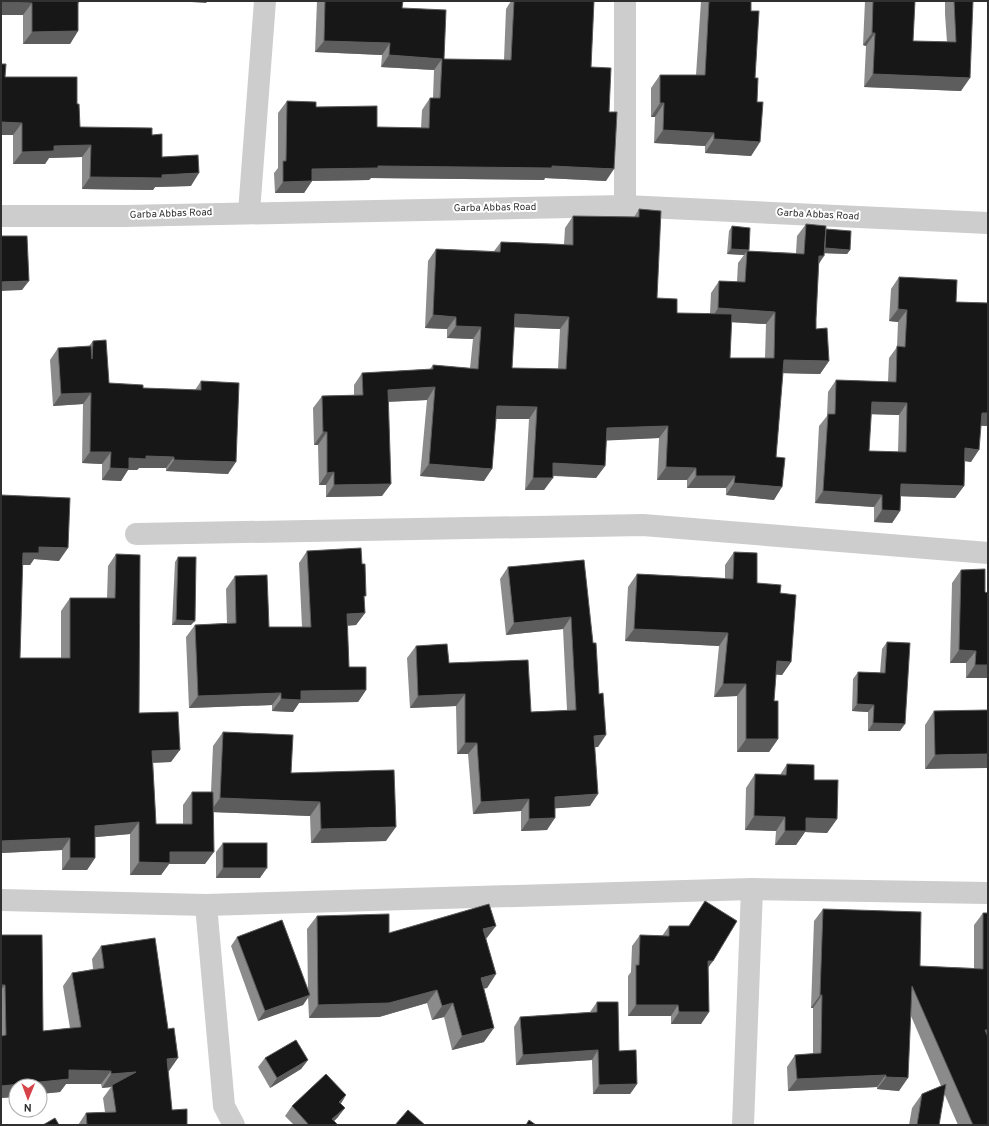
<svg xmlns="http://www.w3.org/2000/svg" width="989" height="1126" viewBox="0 0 989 1126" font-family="Overpass,sans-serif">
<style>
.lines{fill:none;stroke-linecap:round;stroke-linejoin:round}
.minor{stroke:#cdcdcd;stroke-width:22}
.wall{fill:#8b8b8b;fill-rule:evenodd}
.shaded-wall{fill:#5d5d5d}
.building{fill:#171717;stroke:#5d5d5d;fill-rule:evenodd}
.labels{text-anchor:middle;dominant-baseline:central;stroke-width:4;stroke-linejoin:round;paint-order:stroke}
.street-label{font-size:10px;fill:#303030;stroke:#fff}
</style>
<rect width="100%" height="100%" fill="#fff"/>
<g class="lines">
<g class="minor">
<path d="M625 1V206"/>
<path d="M249 212 265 1"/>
<path d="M1 216H124L625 206 988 223"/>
<path d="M136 534 643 525 988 553"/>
<path d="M1 900 206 905 752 889 988 893"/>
<path d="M206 905 224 1106 234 1125"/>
<path d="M743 1125 752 889"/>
</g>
</g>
<g class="wall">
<path d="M1 1H80L78 4V31L70 44H23V15H1Z"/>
<path d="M317 1H403L402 8 444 59 504 60 506 9 511 1H594L591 67 606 181 545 178 544 180 371 178 369 180 312 181 304 193H275L274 173 278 168V113L287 101 316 107 377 127 421 128 422 110 430 98H433L434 70 381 67 382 55 315 52Z"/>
<path d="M701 1H751V11L757 102 760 142 751 156 705 153V146L654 143 655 117H651V88L660 75H696Z"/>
<path d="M865 1H915L913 41 947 42 945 14V1H973L961 91 864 87 866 46 863 45Z"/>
<path d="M1 64 5 77 77 104 80 127 152 135 162 157 191 186 155 187 153 190 82 189V157L49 158 45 164H13V135H1Z"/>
<path d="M639 209 657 298 677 313H710L711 293 719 281 737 282 738 263 744 255 727 254 729 231 732 226 748 251 796 253 797 236 806 224 826 229 850 250 847 254 824 253 819 264 816 319V329L829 361 820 374 783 373 776 457 774 500 726 495V488H687V480H657L659 438 606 440 605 466 596 478 553 476 544 490H525L529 419H496L484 481 420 476 427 400 389 402 382 496 326 497V485H319L318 445H314L313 408 322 396 354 395V385L362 373 430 369 433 365 470 368 473 339 447 338V329L425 328 428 261 436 249 494 251 501 242 564 244 565 228 573 216 634 217ZM731 322 766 324 765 358H730ZM514 327 560 329 558 369 512 368Z"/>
<path d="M899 277 956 302 988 303V426H981L971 462 965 461 964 486 955 498 901 496 900 511 892 523 874 522V507L815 503 819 426 827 416 828 392 836 380 888 382 889 358 897 347 898 322 889 321 891 289ZM871 414 899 415 898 452 869 451Z"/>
<path d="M93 341 109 383 143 388 195 390 201 381 228 474 166 471V468H139L137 470H128L121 481 102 480V464L82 463 83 404 53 406 50 360 58 348 89 346Z"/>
<path d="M1 495 59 561 34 559 30 565H22L20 658H61V611L70 598H107L108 566 116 554 139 713 171 762 153 763 156 824H183V805L192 792H211L213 746 223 732 291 773 386 841 311 843 310 816 213 812 205 864H169L161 875H130V834L95 837V858L87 870H62V850L1 853Z"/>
<path d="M307 551 364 599 365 613 356 625 347 626 349 667 366 690 358 702 299 703 293 712 272 711V705L189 708 186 637 195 625 227 623 226 589 235 576 269 627H302L299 563Z"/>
<path d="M734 552 757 583 780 593 791 662 782 675 776 674 774 701 778 739 769 752H737V696L714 697 719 646 625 641 628 587 637 574 725 578V565Z"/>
<path d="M178 557 191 625H172L175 562Z"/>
<path d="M584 560 598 747H595L590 806 555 808 547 830 521 831V811L473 814 468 754H457L456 706 410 708 407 658 416 646 531 712 567 710 563 629 506 635 500 579 508 567Z"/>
<path d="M961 570 985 592 988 678H966V663H950L952 583Z"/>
<path d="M887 642 900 731H868V712L852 711 853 679 858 672 880 673 882 649Z"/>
<path d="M988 710 925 769V725L934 711Z"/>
<path d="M787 764 814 780 837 819 827 833 805 832 796 845H775L776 831 745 830 746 788 755 774 780 775Z"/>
<path d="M223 843 260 878H216V852Z"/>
<path d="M705 901 708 967 709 1012 701 1024H671V1016H628V976L631 972 632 946 640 935 662 936 669 926H689Z"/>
<path d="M823 909 920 966 974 968V925L983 913 988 1125H958L944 1093 939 1125H909L912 1108 922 1094 941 1086 911 1016 899 1091 877 1089V1087L788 1091 787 1067 795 1055 813 1054V1008H811L814 921Z"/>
<path d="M317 916 389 933 486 939 496 974 487 988H484V1042L452 1050 444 1017 432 1020 427 1003 379 1017 309 1018 308 997 303 1005 258 1021 231 946 237 937 308 992 307 929Z"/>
<path d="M1 935 43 1031 70 1028 63 986 72 973 93 969 92 959 101 946 169 1071H168L172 1110 187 1125H78L86 1113 105 1112 103 1098 111 1087 102 1088 101 1084H66L60 1092 1 1098Z"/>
<path d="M597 1002 619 1051 637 1084 630 1094H593L592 1060 516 1065 514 1027 520 1017 590 1012Z"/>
<path d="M265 1058 308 1060 301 1069 270 1088 258 1067Z"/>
<path d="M346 1095 341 1103 338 1117 334 1121 338 1125H294L285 1116 292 1106Z"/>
</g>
<g class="shaded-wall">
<path d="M176 1H208L206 3Z"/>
<path d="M1 2 32 3 23 15H1Z"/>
<path d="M78 31 70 44H23L32 32Z"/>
<path d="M872 33H875L866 46 863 45Z"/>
<path d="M324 41 390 43 382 55 315 52Z"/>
<path d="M389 55 442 59 434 70 381 67Z"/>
<path d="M873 74 970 78 961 91 864 87Z"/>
<path d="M660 103H664L655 117H651Z"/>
<path d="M1 122 22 123 13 135H1Z"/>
<path d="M663 130 714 133 705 146 654 143Z"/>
<path d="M714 139 760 142 751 156 705 153Z"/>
<path d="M91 145 82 157 49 158 45 164H13L22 152 54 146Z"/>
<path d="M378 166H552L614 169 606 181 545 178 544 180 371 178 369 180 304 181 312 169Z"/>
<path d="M199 173 191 186 155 187 153 190 82 189 90 177Z"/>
<path d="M312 181 304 193H275L283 182Z"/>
<path d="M823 248 850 250 847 254 819 253Z"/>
<path d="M731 249 749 250 747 253V251L744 255 727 254Z"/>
<path d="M819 256H824L816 268Z"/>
<path d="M29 281 22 290 1 291V282Z"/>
<path d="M718 308 775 312 766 324 710 321Z"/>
<path d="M898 309 907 310 898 322 889 321Z"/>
<path d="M515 314 569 317 560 329 506 327Z"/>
<path d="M433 315 456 317 447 329 425 328Z"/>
<path d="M456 326 481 327 473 339 447 338Z"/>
<path d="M784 360 829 361 820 374 776 373Z"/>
<path d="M435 387 427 400 380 402 388 390Z"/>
<path d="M91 393 83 404 53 406 61 394Z"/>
<path d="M872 402 907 403 899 415 863 414Z"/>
<path d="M497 406 537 407 529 419H489Z"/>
<path d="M982 413H988V426L974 425Z"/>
<path d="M668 426 659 438 598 441 607 428Z"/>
<path d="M323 432H327L318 445H314Z"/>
<path d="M965 448 979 450 971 462 957 460Z"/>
<path d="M90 452H111L102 464 82 463Z"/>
<path d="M146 456 174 457 166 468H139L137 470H128L121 481 102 480 110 468 129 458Z"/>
<path d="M174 460 236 462 228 474 166 471Z"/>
<path d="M553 463 605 466 596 478 544 475Z"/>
<path d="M429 464 492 469 484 481 420 476Z"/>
<path d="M666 467 696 468 687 480H657Z"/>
<path d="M334 472 326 485H319L327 473Z"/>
<path d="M696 476H735L726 488H687Z"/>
<path d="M533 478H553L544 490H525Z"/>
<path d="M734 483 782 487 774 500 726 495Z"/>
<path d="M391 484 382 496 326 497 334 485Z"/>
<path d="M901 484 964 486 955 498 893 496Z"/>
<path d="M823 491 882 495 874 507 815 503Z"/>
<path d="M882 510 900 511 892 523 874 522Z"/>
<path d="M39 547 68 548 59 561 34 559 30 565H14L23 553Z"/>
<path d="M365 613 356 625 338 626 347 614Z"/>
<path d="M571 617 563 629 506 635 514 623Z"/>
<path d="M176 620 195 621 191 625H172Z"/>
<path d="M634 629 728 633 719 646 625 641Z"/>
<path d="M959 650 976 651 966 663H950Z"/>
<path d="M777 661 791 662 782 675 768 674Z"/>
<path d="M975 665H988V678H966Z"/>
<path d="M723 684H746L737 696 714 697Z"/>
<path d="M366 690 358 702 299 703 293 712 272 711 281 699 301 691Z"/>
<path d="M281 693 272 705 189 708 198 696Z"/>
<path d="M465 694 456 706 410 708 418 696Z"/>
<path d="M857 704 874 705 868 712 852 711Z"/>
<path d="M873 723 905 724 900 731H868Z"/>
<path d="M606 735 598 747 586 748 594 736Z"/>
<path d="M746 739H778L769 752H737Z"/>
<path d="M465 743H477L468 754H457Z"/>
<path d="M180 750 171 762 143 763 152 751Z"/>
<path d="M988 754V768L925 769 935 755Z"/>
<path d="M598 794 590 806 546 809 555 797Z"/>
<path d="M220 798 320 802 310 816 210 812Z"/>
<path d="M529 799 521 811 473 814 481 802Z"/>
<path d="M754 816 785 817 776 831 745 830Z"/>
<path d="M555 818 547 830 521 831 529 819Z"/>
<path d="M806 818 837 819 827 833 805 832 796 845H775L785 831Z"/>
<path d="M139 822 130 834 86 838 95 826Z"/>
<path d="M396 827 386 841 311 843 321 829Z"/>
<path d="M70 838 62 850 1 853V841Z"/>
<path d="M170 852H214L205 864H169L161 875H130L139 862Z"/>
<path d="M70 858H95L87 870H62Z"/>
<path d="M223 868H267L260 878H216Z"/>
<path d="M496 926 486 939 473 943 483 929Z"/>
<path d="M708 961H713L705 972Z"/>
<path d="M496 974 487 988 472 992 481 978Z"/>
<path d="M1 985H5L1 990Z"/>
<path d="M437 990 427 1003 379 1017 309 1018 318 1005Z"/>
<path d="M310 995 303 1005 258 1021 265 1011Z"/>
<path d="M820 995H822L813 1008H811Z"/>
<path d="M453 1003 444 1017 432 1020 442 1006Z"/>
<path d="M636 1005H678L671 1016H628Z"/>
<path d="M679 1012H709L701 1024H671Z"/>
<path d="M494 1028 484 1042 452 1050 462 1036Z"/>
<path d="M985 1030H988V1042Z"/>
<path d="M598 1050 592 1060 516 1065 523 1055Z"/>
<path d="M178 1058 169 1071 158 1073 167 1059Z"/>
<path d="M308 1060 301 1069 270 1088 277 1078Z"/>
<path d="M69 1070 111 1071 101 1084H66L60 1092 40 1094V1086H16V1097L1 1098V1086Z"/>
<path d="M136 1072 112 1085 111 1087 102 1088 111 1074Z"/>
<path d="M886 1075 877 1087 788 1091 797 1079Z"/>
<path d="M886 1077 908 1078 899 1091 877 1089Z"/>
<path d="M637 1084 630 1094H593L599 1085Z"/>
<path d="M346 1095 340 1105 339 1102Z"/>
<path d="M345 1108 338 1117 330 1125 332 1119Z"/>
</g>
<g class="building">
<path d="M1 1H78V31L32 32V3L1 2Z"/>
<path d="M325 1H403L402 8 446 10 444 59 511 60 514 1H594L591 67 611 68 609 112H617L614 169 552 166V168L378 166V168L312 169V181L283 182V161H286L287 101 316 102V107L377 106V127L429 128 430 98H440L442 59 389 55 390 43 324 41Z"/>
<path d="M709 1H751V11H759L755 78H758L757 102H763L760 142 714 139V133L663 130 664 103H660V75H705Z"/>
<path d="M873 1H915L913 41 956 42 954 1H973L970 78 873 74 875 33H872Z"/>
<path d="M1 64H6L5 77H77V104H79L80 127 152 128V135L162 134V157L198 155 199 173 162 175V178L90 177 91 145 54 146V151L22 152V123L1 122Z"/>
<path d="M639 209 661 211 657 298 677 299V313L732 314 730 358H774L775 312 718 308 719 281 745 282 747 251 804 254 806 224 826 226 824 256H819L816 319V329L827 328 829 361 784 360 776 457 785 458 782 487 734 483 735 476H696V468L666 467 668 426 607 428 605 466 553 463V478H533L537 407 497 406 492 469 429 464 435 387 388 390 391 484 334 485V472L327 473V432H323L322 396 363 395 362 373 433 369V365L478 369 481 327 456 326V317L433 315 436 249 500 252 501 242 573 245V216L639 217ZM515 314 569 317 566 369 512 368Z"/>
<path d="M732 226 750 228 749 250 731 249Z"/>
<path d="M826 229 851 231 850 250 825 248Z"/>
<path d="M1 236H27L29 281 1 282Z"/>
<path d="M899 277 957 280 956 302 988 303V413H982L979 450 965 448 964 486 901 484 900 511 882 510V495L823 491 828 414H835L836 380 896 382 897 346 905 347 907 310 898 309ZM872 402 907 403 906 452 869 451Z"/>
<path d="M106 340 109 383 143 385V388L201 390V381L239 383 236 462 174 460V457L146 456V459L129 458V469L110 468 111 452H90L91 393 61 394 58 348 91 346 92 359 93 341Z"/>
<path d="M1 495 70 498 68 548 39 547V553H23L20 658H70V598H115L116 554 140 555 139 713 178 712 180 750 152 751 156 824H192V792H213L214 852H170V863L139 862V822L95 826V858H70V838L1 841Z"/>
<path d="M361 548 362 564H365L366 596H364L365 613 347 614 349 667H366V690L301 691V700L281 699V693L198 696 195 625 236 623 235 576 267 575 269 627H311L307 551Z"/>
<path d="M734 552 757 553V583L781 585 780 593 796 595 791 662 777 661 774 701H778V739H746V684H723L728 633 634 629 637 574 733 579Z"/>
<path d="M178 557H196L195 621 176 620Z"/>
<path d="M584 560 593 643H596L599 694 603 693 606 735 594 736 598 794 555 797V818L529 819V799L481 802 477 743H465V694L418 696 416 646 447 644 449 663 528 660 531 712 576 710 571 617 514 623 508 567Z"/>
<path d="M985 569V592L988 593V665H975L976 651 959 650 961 570Z"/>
<path d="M887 642 910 643 905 724 873 723 874 705 857 704 858 672 885 673Z"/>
<path d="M988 710V754L935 755 934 711Z"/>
<path d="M223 732 293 735 291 773 394 770 396 827 321 829 320 802 220 798Z"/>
<path d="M787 764 814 765V780H838L837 819 806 818V831H785V817L754 816 755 774 786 775Z"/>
<rect x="223" y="843" width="44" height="25"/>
<path d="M705 901 737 921 713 961H708L709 1012H679L678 1005H636V965H639L640 935 669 936V926H689Z"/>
<path d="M489 904 496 926 483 929 496 974 481 978 494 1028 462 1036 453 1003 442 1006 437 990 389 1003 318 1005 317 916 389 914V933Z"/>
<path d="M823 909 921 912 920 966 983 969V913H988V1030H985L988 1037V1125H973L912 986 908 1078 886 1077V1075L797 1079 795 1055 821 1053 822 995H820Z"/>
<path d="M282 920 310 995 265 1011 237 937Z"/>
<path d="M1 935H42L43 1031 81 1027 72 973 104 968 101 946 155 938 168 1029 174 1028 178 1058 167 1059 172 1110 187 1109V1125H87L86 1113 116 1112 112 1085 136 1072 111 1074V1071L69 1070V1079L1 1086V1036L6 1035 5 985H1Z"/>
<path d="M597 1002H618L619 1051 636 1050 637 1084 599 1085 598 1050 523 1055 520 1017 597 1012Z"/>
<path d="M296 1040 308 1060 277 1078 265 1058Z"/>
<path d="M326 1074 346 1095 339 1102 345 1108 332 1119 338 1125H309L292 1106Z"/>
<path d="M946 1084 939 1125H917L922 1094Z"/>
<path d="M408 1110 425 1125H395Z"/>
<path d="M55 1118 59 1125H43Z"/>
<path d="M529 1120 536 1125H526Z"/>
</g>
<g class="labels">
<g class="street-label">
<text transform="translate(495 208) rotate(-1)">Garba Abbas Road</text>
<text transform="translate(171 214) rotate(-2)">Garba Abbas Road</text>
<text transform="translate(818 215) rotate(3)">Garba Abbas Road</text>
</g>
</g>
<rect width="989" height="1126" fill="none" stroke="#303030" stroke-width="4"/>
<g transform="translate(28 1098) rotate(181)"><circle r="19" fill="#ffffff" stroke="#acacac"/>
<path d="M0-3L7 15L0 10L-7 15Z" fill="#d64348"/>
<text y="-6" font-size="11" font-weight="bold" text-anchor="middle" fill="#303030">N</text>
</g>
</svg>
